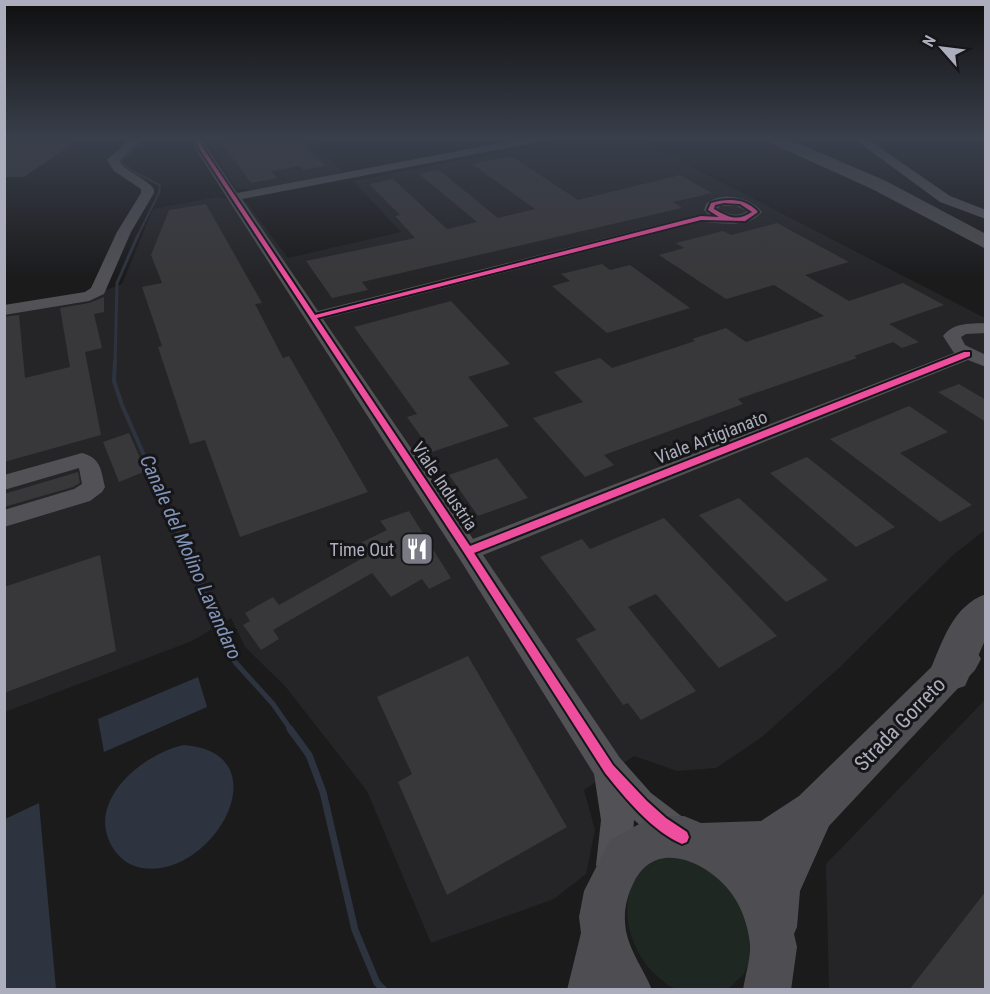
<svg xmlns="http://www.w3.org/2000/svg" width="990" height="994" viewBox="0 0 990 994" font-family="'Roboto Condensed',sans-serif">
<style>
.built{fill:#252528}
.green{fill:#1f2722}
.water{fill:#2d343f}
.lines{fill:none;stroke-linecap:round;stroke-linejoin:round}
.stream-far4{stroke:#2d343f;stroke-width:2}
.stream-far3{stroke:#2d343f;stroke-width:3}
.stream-far2{stroke:#2d343f;stroke-width:4}
.stream-far1{stroke:#2d343f;stroke-width:5}
.stream{stroke:#2d343f;stroke-width:7}
.building{fill:#38383a}
.minor{fill:#515156;fill-rule:evenodd}
.major{fill:#4e4e52;fill-rule:evenodd}
.highway{fill:#4e4e52;fill-rule:evenodd}
.cycleway-casing{stroke:#161518;stroke-width:4}
.cycleway{fill:#ef4d9e;fill-rule:evenodd}
.labels{text-anchor:middle;dominant-baseline:central;stroke-width:6;stroke-linejoin:round;paint-order:stroke}
.street-label{font-size:18px;fill:#adaebd;stroke:#161518}
.poi-label{font-size:18px;fill:#adaebd;stroke:#161518;text-anchor:end}
.water-label{font-size:20px;font-style:italic;fill:#8295b9;stroke:#161518}
.near-street-label{font-size:21px;fill:#adaebd;stroke:#161518}
</style>
<rect width="100%" height="100%" fill="#1b1b1c"/>
<g class="built">
<path d="M206 138H311L343 172 259 190 240 189 236 188Z"/>
<path d="M576 138H635L985 318V530L952 556 840 667 762 737 716 768 677 771 634 756 584 790 595 830 586 874 554 899 431 943 367 791 285 686 245 647 231 618 192 641 5 712V313L84 298 122 284 153 209 217 197 247 203 288 258 401 232 353 181Z"/>
<path d="M985 700V989H829L826 864Z"/>
</g>
<path class="green" d="M664 856 703 860 749 909 752 955 744 974 728 989C715 991 692 992 678 989 669 988 662 980 655 974 627 948 613 892 648 864 652 861 659 859 664 856Z"/>
<g class="water">
<path d="M198 677 207 707 104 752 98 719Z"/>
<path d="M184 745C284 753 213 880 142 868 130 866 120 859 113 848 84 802 142 754 184 745Z"/>
<path d="M39 803 56 989H5V819Z"/>
</g>
<g class="lines">
<g class="stream-far4">
<path d="M118 160 134 172 160 185 159 193 137 237"/>
<path d="M121 161 145 138"/>
</g>
<path class="stream-far3" d="M115 363 117 283 138 235"/>
<path class="stream-far2" d="M115 361 114 381 122 405 174 524"/>
<path class="stream-far1" d="M174 522 235 662 273 704 291 730"/>
<path class="stream" d="M290 729 309 755 323 792 355 930 377 983 384 990"/>
</g>
<g class="building">
<path d="M4 138H81L24 177H4Z"/>
<path d="M250 138 255 142 298 138 325 166 303 170 300 166 271 171 277 178 251 183 222 143Z"/>
<path d="M511 156 578 200 680 175 712 193 673 202 682 208 362 282 368 290 332 298 306 261 415 238 395 216 400 215 369 184 393 179 447 229 477 222 419 174 439 170 498 218 535 209 472 164Z"/>
<path d="M206 204 262 303 255 304 283 358 289 356 368 492 240 537 205 440 190 444 158 347 162 346 142 287 162 283 151 255 169 210Z"/>
<path d="M777 223 849 262 805 275 849 301 903 283 944 305 889 324 919 342 902 348 893 342 854 356 857 358 738 399 743 404 604 455 614 465 585 477 533 418 583 402 554 372 600 358 612 368 695 341 692 339 726 328 746 342 824 316 774 285 726 299 659 255 684 248 676 243 723 231 731 235Z"/>
<path d="M602 264 610 270 630 265 690 308 607 333 552 286 570 281 561 274Z"/>
<path d="M104 297V312L94 314 102 348 85 352 101 435 4 462V317L19 315 25 378 70 367 60 308 89 303Z"/>
<path d="M451 301 510 364 468 377 509 426 432 452 407 417 417 414 354 327Z"/>
<path d="M959 384 986 400V422L938 392Z"/>
<path d="M909 406 948 432 900 453 972 505 940 522 830 439Z"/>
<path d="M129 433 146 471 119 482 103 442Z"/>
<path d="M807 457 895 527 856 547 770 473Z"/>
<path d="M497 458 528 498 478 516 449 475Z"/>
<path d="M78 472 80 483 73 487 4 507V494Z"/>
<path d="M739 498 828 580 786 602 699 515Z"/>
<path d="M409 511 451 578 429 589 422 579 391 597 372 573 273 630 279 639 261 650 243 625 250 621 245 613 273 597 279 605 361 559 352 547 387 530 380 521Z"/>
<path d="M664 518 777 636 719 668 656 594 628 607 696 691 641 720 628 703 623 705 576 639 596 630 540 557 582 539 590 549Z"/>
<path d="M100 555 116 651 4 693V587Z"/>
<path d="M468 656 567 827 447 895 398 782 412 774 377 697Z"/>
<path d="M986 891V990H909Z"/>
</g>
<g class="lines">
<g class="minor">
<path d="M131 138H143L119 161C127 173 145 177 154 189V193L131 232 104 294 89 301 4 315V305L85 292 91 288 117 232 141 193V189L114 171 107 160Z"/>
<path d="M192 138H203L207 148 237 193 526 138H549L544 141 242 199 318 311 701 214H708L704 210 706 204C721 191 750 197 762 212 747 229 721 223 701 222L323 319 473 539 954 353 943 336C954 322 969 324 986 323V333L966 334 961 337 965 345 986 355V367L968 360 483 555 620 758 651 793 688 821 693 833 688 845 676 850 655 838 634 820 632 853 625 877 613 882 601 877 596 865 601 820 594 774 459 558 195 148ZM720 206H736L747 211C737 218 728 214 718 209Z"/>
<path d="M853 138H866L950 196 986 210V219L940 202Z"/>
<path d="M82 453C101 458 101 470 105 487L102 492 90 501 4 527V510L74 489 82 484 79 468 4 490V475Z"/>
</g>
<path class="major" d="M963 644 975 648 981 659 975 670 829 826 800 891 797 927 794 934 797 947 791 990H743C745 976 751 958 750 944 748 925 741 904 728 889 704 861 656 839 634 882 626 898 623 913 626 931 630 952 644 970 652 990H567L581 933 579 917 584 891 610 840 652 817 684 816 701 823 761 821 799 796 951 648Z"/>
<g class="highway">
<path d="M764 138H786L886 181 986 234V249L872 189 766 141Z"/>
<path d="M986 594V638L965 686 950 691 935 686 929 673C942 643 952 606 986 594Z"/>
</g>
<g class="cycleway-casing">
<path id="cycleway" d="M195 138H199L203 148 315 315 701 216 719 217 708 210 711 203C728 198 746 198 758 212L745 221 701 220 317 318 470 546 964 352H970V356L474 553 613 765 647 801 666 818 687 832 689 837 687 842 682 844C652 831 625 798 605 773L465 554 199 148ZM724 203 740 204 752 212C737 222 728 217 714 209L715 205Z"/>
</g>
<use href="#cycleway" class="cycleway"/>
</g>
<linearGradient id="sky" x2="0" y2="1"><stop stop-color="#0f0f0f"/><stop offset="0.5" stop-color="#393f4b"/><stop offset="1" stop-color="#393f4b" stop-opacity="0"/></linearGradient>
<rect width="990" height="277" fill="url(#sky)"/>
<defs>
<g id="restaurant-square" transform="scale(1.725)"><rect x="-9" y="-9" width="18" height="18" rx="4" fill="#7a7b85" stroke="#161518"/><path d="M-5-6h1v4h1v-4h1v4h1v-4h1v5L-1.5 .5V6h-2V.5L-5-1ZM5-6V6H3V1.5H1.5Q1.5-4 5-6Z" fill="#fff"/></g>
</defs>
<g fill-rule="evenodd">
<use href="#restaurant-square" x="417" y="549"/>
</g>
<g class="labels">
<g class="street-label">
<text transform="translate(711 437) rotate(-21)">Viale Artigianato</text>
<text transform="translate(445 486) rotate(56)">Viale Industria</text>
</g>
<g class="poi-label">
<text x="394" y="549">Time Out</text>
</g>
<g class="water-label">
<text transform="translate(191 557) rotate(66)">Canale del Molino Lavandaro</text>
</g>
<g class="near-street-label">
<text transform="translate(900 724) rotate(-46)">Strada Gorreto</text>
</g>
</g>
<rect width="990" height="994" fill="none" stroke="#adaebd" stroke-width="12"/>
<g transform="translate(942 48) rotate(298)" stroke="#161518" stroke-width="4.5" paint-order="stroke">
<path d="M0-4.5L10 22L0 15L-10 22Z" fill="#adaebd"/>
<text y="-9" font-size="16" font-weight="bold" text-anchor="middle" fill="#adaebd">N</text>
</g>
</svg>
